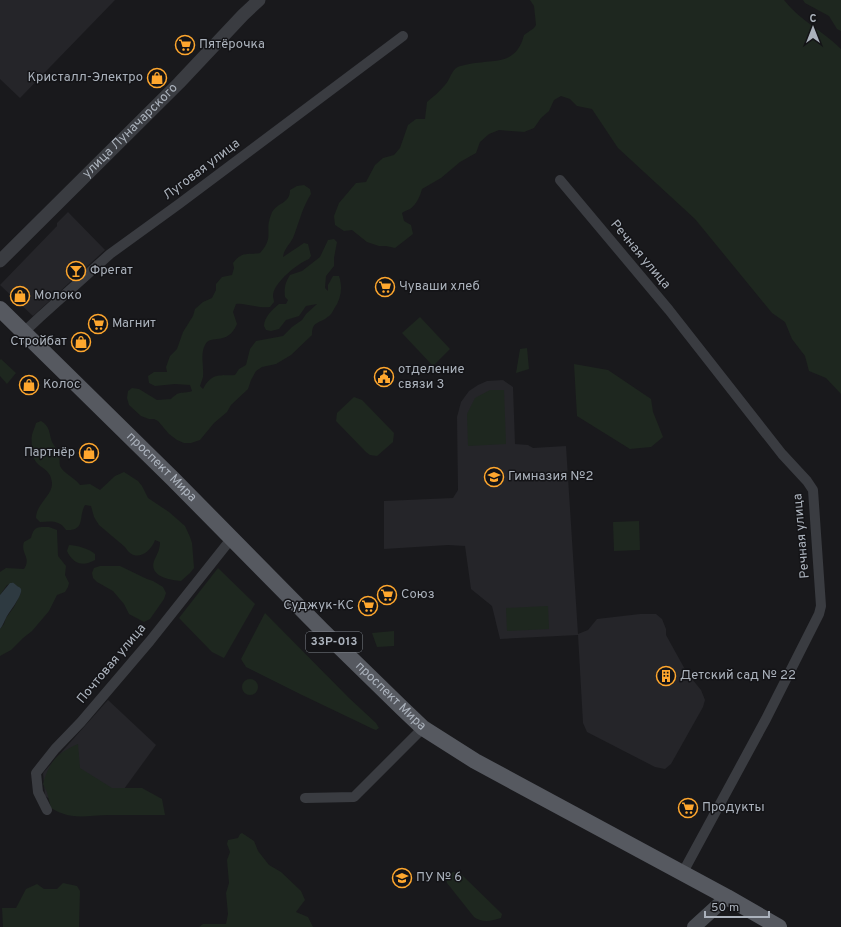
<svg xmlns="http://www.w3.org/2000/svg" width="841" height="927" viewBox="0 0 841 927" font-family="Overpass,sans-serif">
<style>
.built{fill:#252529}
.green{fill:#1e271f}
.water{fill:#2e3a41}
.lines{fill:none;stroke-linecap:round;stroke-linejoin:round}
.minor{stroke:#3a3c41;stroke-width:10}
.tertiary{stroke:#3a3c41;stroke-width:13}
.secondary{stroke:#484b51;stroke-width:14}
.primary{stroke:#565960;stroke-width:16}
.labels{text-anchor:middle;dominant-baseline:central;stroke-width:3;stroke-linejoin:round;paint-order:stroke}
.shield{fill:#141417;stroke:#7e838a;stroke-width:1}
.shield-label{font-size:12px;font-weight:bold;fill:#abb2bc}
.poi-label{font-size:13px;fill:#abb2bc;stroke:#141417;text-anchor:start}
.street-label{font-size:13px;fill:#abb2bc;stroke:#141417}
</style>
<rect width="100%" height="100%" fill="#19191c"/>
<g class="built">
<path d="M0 0H115L20 98 0 79Z"/>
<path d="M68 212 105 250 33 316 0 285 57 226V223Z"/>
<path d="M503 380 513 387 515 444 528 445 533 448 566 446 578 634 588 630 597 619 640 614H656L662 619 666 629V635L687 673 701 690 705 700 703 707 671 764 665 769 655 767 587 732 583 723 578 635 500 639 492 606 471 589 465 546 448 545 384 549V501L453 498 458 490 457 417 461 402 469 391 478 385 487 381Z"/>
<path d="M108 700 156 745 108 811 64 808 45 796 43 773Z"/>
</g>
<g class="green">
<path d="M530 0H784C799 20 823 31 841 49V394L826 378 809 371 805 356 792 339 785 322 772 313 695 219 618 148 592 109 577 106 570 99 561 96 554 100 549 111 541 118 534 128 524 132 499 130 489 134 480 142 476 153 460 162 441 178 422 189C420 196 417 204 410 209 408 210 404 211 402 213L404 221 411 225 413 234 395 248 386 246H379L367 242 352 230 344 231 335 225 334 216 339 203 356 183 366 182 375 165 383 158 394 155 400 148 408 125 416 119H425L427 102C433 97 440 91 445 85 449 81 451 73 455 69 458 66 465 65 469 64 495 59 516 66 524 35L534 28 536 25 534 6Z"/>
<path d="M803 0H841V31L837 29 829 16 805 3Z"/>
<path d="M304 185 310 189 311 194C302 208 299 223 293 238 290 244 284 249 283 257L304 243 308 244 311 256 309 259C298 263 273 283 273 296 273 298 274 300 274 302L270 307C260 309 242 302 236 304L233 312 237 324C227 347 211 333 205 345 200 354 204 366 203 377 202 380 201 383 200 386L203 389C212 372 220 376 235 375L239 369 246 365 250 349 256 341 283 336 292 327 302 320 306 314 317 304 306 306 299 316 286 320 279 329 271 331 266 330 264 326C264 317 273 309 279 304H286L288 300 285 297C284 288 285 283 290 275L302 271 320 257 328 240 334 239 337 242 334 258V266L326 276 325 288 328 291V285L333 276H339C343 288 341 299 334 309 333 311 331 315 329 316 320 324 312 320 312 335L291 355 276 364 262 367 256 371 251 380 248 389 231 405 227 412 214 423 200 440 191 443H184L177 440 169 434 158 421 154 419H149L141 416 129 405 127 398 128 391 132 388 139 389 157 400 171 399C181 389 181 395 192 391L190 385 175 384 155 386 149 383 148 376 154 372H167L166 367 170 356 177 349 183 332 193 316 195 309 203 302 212 298 216 290V284L222 277 232 275 234 268 233 263C242 251 247 255 260 253 275 236 264 232 271 215 275 202 290 205 290 190L297 186Z"/>
<path d="M420 317 450 349 433 366 402 333Z"/>
<path d="M527 348 529 369 516 373 520 349Z"/>
<path d="M1 359 16 373 7 384 0 376V360Z"/>
<path d="M574 364 608 370 651 399 653 412 663 437 651 447 630 449 577 416Z"/>
<path d="M490 390H504L506 444 468 446 467 414 475 398Z"/>
<path d="M354 397 362 400 394 433 393 442 377 456 370 455 366 452 336 421 337 413Z"/>
<path d="M41 421C50 426 49 433 52 442 54 446 57 449 59 453 60 457 59 462 60 466 63 473 75 478 80 485L90 484 100 490 115 476 124 472 138 481 142 486 148 498 169 512 185 526 190 537 192 543 194 568 190 573 181 581C169 580 149 576 154 561 157 554 160 550 160 542L155 540C150 554 134 563 125 547L99 525 94 517 91 506 85 505C78 517 86 531 66 530 60 520 51 521 40 522L36 518C36 504 53 495 52 483 51 470 42 469 36 462 32 457 31 440 32 435 33 431 35 427 36 423Z"/>
<path d="M639 521 640 550 614 551 613 522Z"/>
<path d="M49 527 57 530 58 556 66 566 65 575 69 583 68 587 65 592 57 595 49 611 32 631 23 638 11 650 0 656V629L4 624 6 618 14 607 21 593 18 587 13 583 7 585 0 595V572L6 568 24 569C32 558 20 553 24 542L31 538C34 526 37 527 49 527Z"/>
<path d="M69 545C76 545 90 549 95 554V560C83 567 73 564 67 551Z"/>
<path d="M100 566H120L147 579 153 581 163 587 166 593 164 599 150 619 144 622 129 614 124 604 113 591 97 582 93 578 92 573 94 568Z"/>
<path d="M218 568 255 604 224 658 212 652 179 618Z"/>
<path d="M548 606 549 629 507 631 506 608Z"/>
<path d="M265 613 349 698 376 723 379 728 376 730 373 729 300 694 246 667 241 659Z"/>
<path d="M394 631V646L377 647 372 633Z"/>
<circle cx="250" cy="687" r="8"/>
<path d="M78 744 80 768 112 788H142L162 799 165 815C146 815 128 815 109 815 86 815 72 821 51 808L47 792 43 784C49 762 57 753 78 744Z"/>
<path d="M242 833 254 841 258 851 269 865 281 872 301 891 305 900 296 912 308 917 313 927H199L203 924H226L228 914 226 893 229 883 227 860 230 852 227 844 228 840 238 838 240 834Z"/>
<path d="M454 872 461 874 502 914 501 918C492 921 482 923 474 917L447 883 446 878 449 874Z"/>
<path d="M63 883 77 886 80 891 79 927H3L2 908H16L26 889 37 884 44 889H57Z"/>
</g>
<path class="water" d="M10 583C15 583 12 582 16 585 18 587 20 587 21 589 23 595 9 612 6 618 4 622 3 625 0 629V595Z"/>
<g class="lines">
<g class="minor">
<path d="M560 180 669 310 782 454 807 481 813 490 821 606 819 614 766 719 682 874"/>
<path d="M24 332 40 317 110 254 179 204 403 36"/>
<path d="M305 798 354 797 423 728"/>
<path d="M47 810 38 792 36 773 55 749 81 722 150 641 231 539"/>
</g>
<path class="tertiary" id="s1" d="M0 261 179 83 243 15 259 0"/>
<path class="secondary" d="M694 927 727 897"/>
<path class="primary" id="s2" d="M0 309 173 479 322 630 403 709 423 728 475 761 727 897 779 927"/>
</g>
<defs>
<g id="supermarket-ring" transform="scale(1)"><circle r="9.5" fill="#141417" stroke="#ffa72e" stroke-width="1.5"/><path d="M-6-5.5h2.5l.6 2H6L4.5 2H-2.5L-4.4-4H-6ZM-1.5 3.2a1.3 1.3 0 1 0 .1 0ZM3 3.2a1.3 1.3 0 1 0 .1 0Z" fill="#ffa72e"/></g>
<g id="shop-ring" transform="scale(1)"><circle r="9.5" fill="#141417" stroke="#ffa72e" stroke-width="1.5"/><path d="M-5-2.5h2.3a2.7 3.5 0 0 1 5.4 0H5L5.5 6h-11ZM-1.5-2.5h3a1.5 2.3 0 0 0-3 0Z" fill="#ffa72e"/></g>
<g id="bar-ring" transform="scale(1)"><circle r="9.5" fill="#141417" stroke="#ffa72e" stroke-width="1.5"/><path d="M-6-5H6L.8 .8V4.5H3.5V6h-7V4.5H-.8V.8Z" fill="#ffa72e"/></g>
<g id="civic-ring" transform="scale(1)"><circle r="9.5" fill="#141417" stroke="#ffa72e" stroke-width="1.5"/><path d="M-.6-6.5H3V-4.5H.6V-3L4-1V1h2V6H-6V1h2V-1L-.6-3ZM-1.2 2.5V6h2.4V2.5Z" fill="#ffa72e"/></g>
<g id="school-ring" transform="scale(1)"><circle r="9.5" fill="#141417" stroke="#ffa72e" stroke-width="1.5"/><path d="M0-5L7-2L0 1L-7-2ZM-4 1L0 2.5L4 1V4Q0 6-4 4Z" fill="#ffa72e"/></g>
<g id="building-ring" transform="scale(1)"><circle r="9.5" fill="#141417" stroke="#ffa72e" stroke-width="1.5"/><path d="M-4-6H4V6H1V3H-1V6H-4ZM-2.5-4.3h1.7v1.8h-1.7ZM.8-4.3h1.7v1.8H.8ZM-2.5-1h1.7V.8h-1.7ZM.8-1h1.7V.8H.8Z" fill="#ffa72e"/></g>
<g id="university-ring" transform="scale(1)"><circle r="9.5" fill="#141417" stroke="#ffa72e" stroke-width="1.5"/><path d="M0-5L7-2L0 1L-7-2ZM-4 1L0 2.5L4 1V4Q0 6-4 4Z" fill="#ffa72e"/></g>
</defs>
<g fill-rule="evenodd">
<use href="#supermarket-ring" x="185" y="45"/>
<use href="#shop-ring" x="157" y="78"/>
<use href="#bar-ring" x="76" y="271"/>
<use href="#supermarket-ring" x="385" y="287"/>
<use href="#shop-ring" x="20" y="296"/>
<use href="#supermarket-ring" x="98" y="324"/>
<use href="#shop-ring" x="81" y="342"/>
<use href="#civic-ring" x="384" y="377"/>
<use href="#shop-ring" x="29" y="385"/>
<use href="#shop-ring" x="89" y="453"/>
<use href="#school-ring" x="494" y="477"/>
<use href="#supermarket-ring" x="387" y="595"/>
<use href="#supermarket-ring" x="368" y="606"/>
<use href="#building-ring" x="666" y="676"/>
<use href="#supermarket-ring" x="688" y="808"/>
<use href="#university-ring" x="402" y="878"/>
</g>
<g class="labels">
<rect class="shield" x="306" y="632" width="56" height="20" rx="3"/>
<g class="shield-label">
<text x="334" y="642">33Р-013</text>
</g>
<g class="poi-label">
<text x="199" y="45">Пятёрочка</text>
<text x="143" y="78" text-anchor="end">Кристалл-Электро</text>
<text x="90" y="271">Фрегат</text>
<text x="399" y="287">Чуваши хлеб</text>
<text x="34" y="296">Молоко</text>
<text x="112" y="324">Магнит</text>
<text x="67" y="342" text-anchor="end">Стройбат</text>
<text x="398" y="370">отделение<tspan x="398" dy="15">связи 3</tspan></text>
<text x="43" y="385">Колос</text>
<text x="75" y="453" text-anchor="end">Партнёр</text>
<text x="508" y="477">Гимназия №2</text>
<text x="401" y="595">Союз</text>
<text x="354" y="606" text-anchor="end">Суджук-КС</text>
<text x="680" y="676">Детский сад № 22</text>
<text x="702" y="808">Продукты</text>
<text x="416" y="878">ПУ № 6</text>
</g>
<g class="street-label">
<text stroke="none"><textPath href="#s1" startOffset="184">улица Луначарского</textPath></text>
<text transform="translate(202 170) rotate(-37)">Луговая улица</text>
<text transform="translate(640 255) rotate(50)">Речная улица</text>
<text stroke="none"><textPath href="#s2" startOffset="226">проспект Мира</textPath></text>
<text transform="translate(802 536) rotate(-95)">Речная улица</text>
<text transform="translate(112 664) rotate(-50)">Почтовая улица</text>
<text stroke="none"><textPath href="#s2" startOffset="550">проспект Мира</textPath></text>
</g>
</g>
<g transform="translate(813 28)" stroke="#141417" stroke-width="3" paint-order="stroke">
<path d="M0-3L7 15L0 10L-7 15Z" fill="#abb2bc"/>
<text y="-6" font-size="11" font-weight="bold" text-anchor="middle" fill="#abb2bc">С</text>
</g>
<path d="M705 911v6h64v-6" fill="none" stroke="#abb2bc" stroke-width="2"/>
<text x="711" y="911" font-size="12" fill="#abb2bc" stroke="#141417" stroke-width="3" paint-order="stroke">50 m</text>
</svg>
